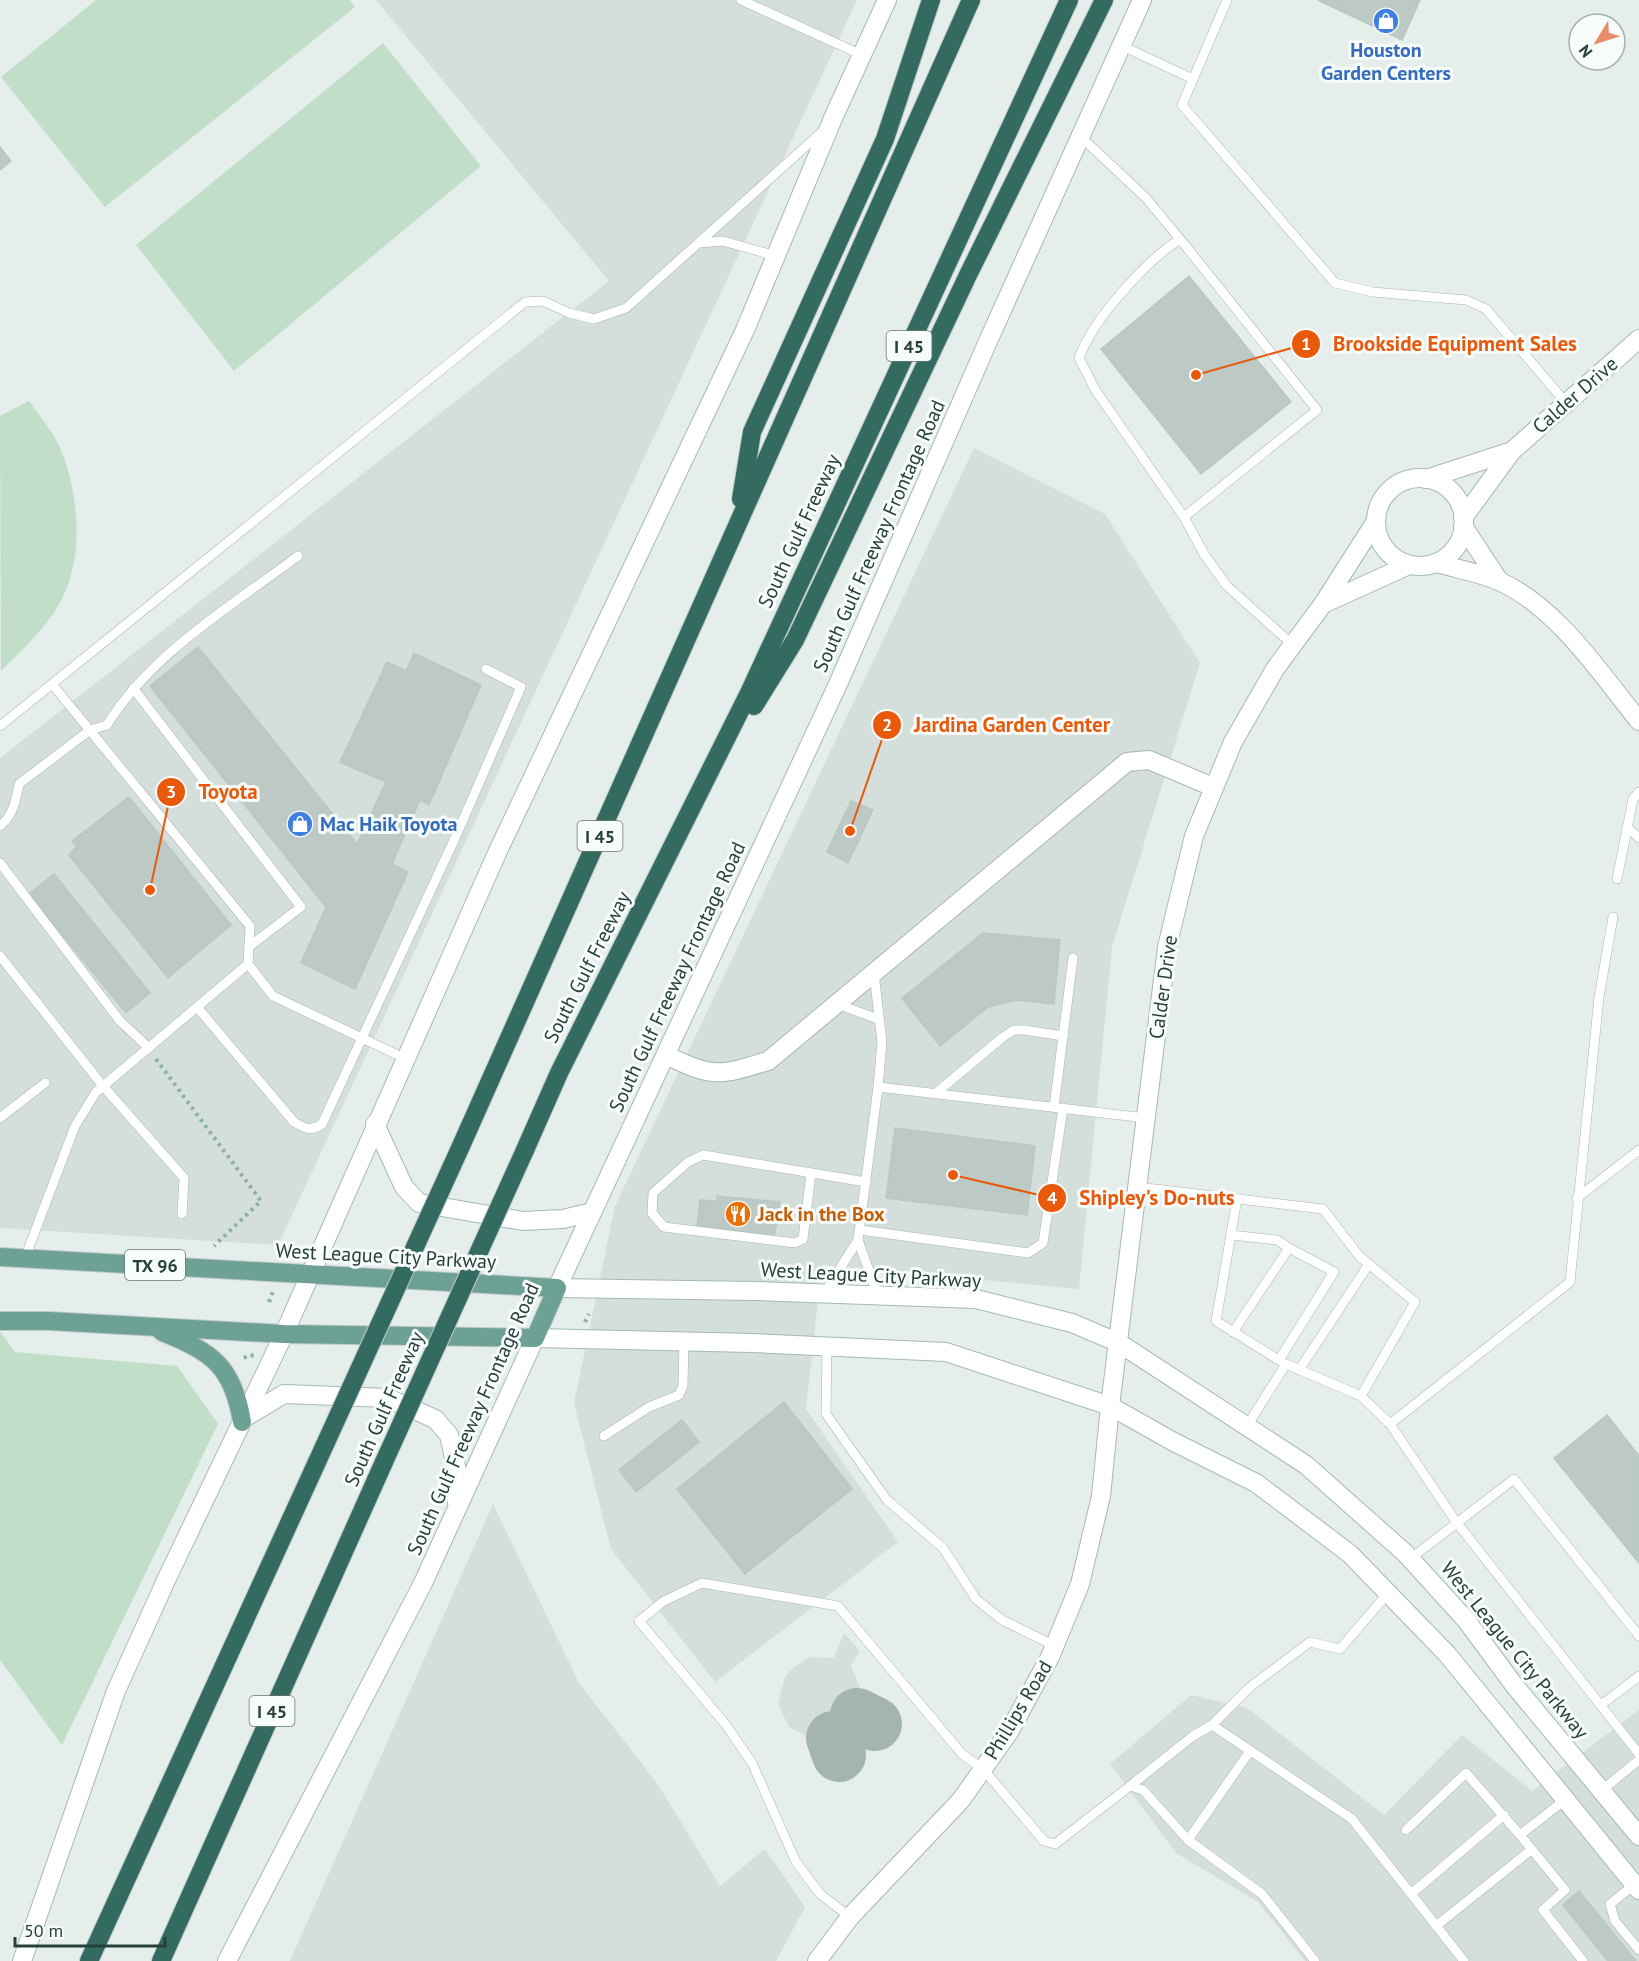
<svg xmlns="http://www.w3.org/2000/svg" width="1639" height="1961" viewBox="0 0 1639 1961" font-family="'PT Sans',sans-serif">
<style>
.built{fill:#d4deda}
.green{fill:#c1dec9}
.lines{fill:none;stroke-linecap:round;stroke-linejoin:round}
.taxiway{stroke:#a4b4b0;stroke-width:54}
.building{fill:#bcc9c4;stroke:#b9c8c2;stroke-width:1.5}
.lane-casing{stroke:#a9b6b2;stroke-width:10}
.street-casing{stroke:#a9b6b2;stroke-width:20}
.secondary-casing{stroke:#a5b9b3;stroke-width:20}
.primary-casing{stroke:#c2cac8;stroke-width:20}
.highway-casing{stroke:#c2cac8;stroke-width:20}
.path{stroke:#89b0a5;stroke-width:4;stroke-dasharray:3 4.5;stroke-linecap:butt}
.lane{stroke:#fff;stroke-width:9}
.street{stroke:#fff;stroke-width:18}
.secondary{stroke:#fff;stroke-width:18}
.primary{stroke:#6da195;stroke-width:18}
.highway{stroke:#336b61;stroke-width:18}
.highway-bridge-casing{stroke:#c2cac8;stroke-width:20;stroke-linecap:butt}
.highway-bridge{stroke:#336b61;stroke-width:18}
.labels{text-anchor:middle;dominant-baseline:central;stroke-width:6;stroke-linejoin:round;paint-order:stroke}
.shield{fill:#f7fbf9;stroke:#657873;stroke-width:1.5}
.shield-label{font-size:18px;font-weight:bold;fill:#26403a}
.shop-label{font-size:20px;font-weight:bold;fill:#366cbe;stroke:#f7fbf9}
.street-label{font-size:20px;fill:#26403a;stroke:#f7fbf9}
.food-label{font-size:20px;font-weight:bold;fill:#c56008;stroke:#f7fbf9;text-anchor:start}
.leader{fill:none;stroke:#e8590c;stroke-width:2}
.callout-dot{fill:#e8590c;stroke:#f7fbf9;stroke-width:2}
.mark-label{font-size:18px;text-anchor:middle;font-weight:bold;fill:#fff}
.callout-label{font-size:21px;text-anchor:middle;font-weight:bold;fill:#e8590c;stroke:#f7fbf9;stroke-width:6;stroke-linejoin:round;paint-order:stroke}
</style>
<rect width="100%" height="100%" fill="#e6eeeb"/>
<g class="built">
<path d="M376 0H857L278 1245 0 1228V758L609 281Z"/>
<path d="M974 448 1105 514 1200 663 1112 947 1079 1289 822 1265 806 1409 898 1542 715 1682 611 1549 574 1403 615 1206Z"/>
<path d="M493 1504 579 1683 657 1783 720 1886 765 1849 805 1907 776 1961H290Z"/>
<path d="M844 1633 860 1651 851 1666 861 1690V1709L877 1718 886 1716 895 1719 900 1725 898 1737 892 1744H880L873 1735V1730L855 1723 840 1737 844 1752 853 1758 857 1766 855 1777 846 1782 835 1778 829 1771 832 1758 826 1740 808 1737 789 1727 778 1704 785 1677 793 1668 810 1657 834 1658Z"/>
<path d="M1191 1695 1247 1708 1384 1815 1462 1735 1532 1791 1639 1710V1961H1305L1258 1902 1176 1853 1110 1764Z"/>
</g>
<g class="green">
<path d="M96 0H350L355 7 105 207 1 77Z"/>
<path d="M383 43 481 166 234 371 136 245Z"/>
<path d="M29 401C39 416 53 431 60 448 78 490 84 549 65 592 52 623 24 648 1 671L0 416Z"/>
<path d="M0 1331 15 1352 177 1366 218 1424 62 1745 0 1660Z"/>
</g>
<g class="lines">
<g class="taxiway">
<path d="M857 1715 875 1724"/>
<path d="M833 1738 839 1755"/>
</g>
</g>
<g class="building">
<path d="M1318 0H1420L1402 40Z"/>
<path d="M0 147 11 161 0 170Z"/>
<path d="M1189 276 1291 402 1201 474 1101 349Z"/>
<path d="M198 647 357 844 386 782 340 762 387 662 406 671 414 653 481 685 429 805 420 800 392 864 408 872 355 989 301 963 326 907 150 686Z"/>
<path d="M129 797 231 925 168 978 69 855 77 846 72 841Z"/>
<path d="M851 801 873 810 848 863 827 852Z"/>
<path d="M54 874 150 993 126 1013 29 894Z"/>
<path d="M983 933 1060 940 1054 1004 1016 1000 988 1007 940 1046 902 998Z"/>
<path d="M895 1128 1035 1146 1027 1215 886 1198Z"/>
<path d="M717 1196 780 1202 774 1237 697 1226 700 1200 717 1201Z"/>
<path d="M784 1402 852 1489 745 1574 677 1489Z"/>
<path d="M1607 1415 1639 1456V1563L1554 1458Z"/>
<path d="M682 1420 699 1442 636 1492 619 1470Z"/>
<path d="M1579 1891 1636 1961H1608L1563 1905Z"/>
</g>
<g class="lines">
<g class="lane-casing">
<g id="lane">
<path d="M741 0 862 55"/>
<path d="M1227 0 1182 105 1335 283 1373 292 1466 300 1486 309 1566 403"/>
<path d="M1122 46 1193 79"/>
<path d="M1081 137 1146 198 1180 239C1145 262 1093 319 1079 358L1096 391 1184 517 1317 410 1180 239"/>
<path d="M699 243 723 241 776 256"/>
<path d="M1184 517 1204 554 1227 586 1293 645"/>
<path d="M52 684 250 926 248 964 273 996 404 1058"/>
<path d="M133 688 301 907 250 946"/>
<path d="M0 726 525 302 543 301 569 313 594 319 626 308 824 130"/>
<path d="M0 826C13 816 16 800 19 784L90 730 107 725C152 653 231 606 298 556"/>
<path d="M1627 827 1639 838"/>
<path d="M0 863 120 1021 149 1048"/>
<path d="M1617 879 1633 799 1639 792"/>
<path d="M1613 917 1599 997 1570 1282 1390 1424 1457 1523 1639 1754"/>
<path d="M0 956 103 1086 184 1178 182 1214"/>
<path d="M874 973 882 1042 878 1087"/>
<path d="M837 1004 878 1019"/>
<path d="M197 1007 294 1122C304 1128 311 1132 322 1124L456 836 521 687 486 669"/>
<path d="M936 1093 1003 1037 1014 1030H1024L1063 1036"/>
<path d="M1054 1107 1073 958"/>
<path d="M0 1118 45 1083"/>
<path d="M811 1173 803 1239 795 1243 664 1227 652 1213 653 1193 688 1162 703 1155 866 1182"/>
<path d="M1138 1187 1323 1209 1360 1257 1415 1302 1361 1396 1286 1364 1247 1426"/>
<path d="M1577 1198 1639 1150"/>
<path d="M1237 1199 1216 1321 1282 1362"/>
<path d="M860 1230 1028 1253 1043 1243 1063 1108"/>
<path d="M1231 1235 1277 1240 1289 1248"/>
<path d="M858 1240 878 1296"/>
<path d="M25 1258 75 1126 96 1092 248 964"/>
<path d="M824 1294 858 1240 878 1087 1146 1118"/>
<path d="M1233 1332 1289 1248 1334 1272 1279 1360"/>
<path d="M827 1346 826 1414 887 1500 943 1548 976 1599 1002 1620 1055 1646"/>
<path d="M1299 1370 1369 1264"/>
<path d="M1361 1396 1390 1424"/>
<path d="M604 1436 649 1407 679 1395 683 1386 684 1341"/>
<path d="M1410 1559 1514 1479 1639 1636"/>
<path d="M1601 1705 1639 1676"/>
<path d="M1212 1725 1250 1687 1310 1642 1340 1649 1388 1593"/>
<path d="M1250 1751 1188 1840 1262 1894 1315 1961"/>
<path d="M1130 1786 1193 1736 1212 1725 1352 1819 1464 1961"/>
<path d="M1601 1791 1639 1760"/>
<path d="M1406 1830 1466 1773 1520 1835 1566 1799"/>
<path d="M1520 1835 1565 1890 1543 1910 1583 1961"/>
<path d="M1634 1885 1610 1904 1615 1921 1639 1950"/>
<path d="M1411 1894 1504 1815"/>
<path d="M850 1917 820 1894 796 1862 752 1763 726 1725 639 1621 664 1601 702 1583 838 1606 962 1754 983 1769 1044 1841 1055 1844 1130 1786 1143 1790 1188 1840"/>
<path d="M1436 1926 1531 1850"/>
</g>
</g>
<g class="street-casing">
<g id="street">
<path d="M1463 526 1499 581"/>
<path d="M1437 563C1457 569 1480 573 1499 581 1558 608 1600 673 1639 721"/>
<path d="M666 1055C713 1078 719 1076 768 1061L1127 762 1149 760 1213 787"/>
<path d="M817 1961 850 1917 961 1800 1009 1732 1050 1657 1080 1584 1101 1496 1110 1406"/>
</g>
</g>
<g class="secondary-casing">
<g id="secondary">
<path d="M1142 0 989 339 838 684 557 1288 754 1291 976 1299 1072 1323 1119 1343 1306 1465 1405 1553 1466 1620 1514 1685 1639 1836"/>
<circle cx="1420" cy="522" r="44"/>
<path d="M1426 479 1512 451"/>
<path d="M1463 518 1512 451 1639 339"/>
<path d="M1323 604 1409 565"/>
<path d="M375 1124 404 1187 419 1203 523 1221 563 1219 592 1212"/>
<path d="M1110 1406 1167 947 1194 836 1233 742 1275 669 1323 604 1376 521"/>
<path d="M244 1418 284 1394 388 1398 435 1419 449 1435 457 1471V1503"/>
<path d="M22 1961 116 1691 168 1576 284 1334 497 853 745 330 834 116 887 0"/>
<path d="M227 1961 423 1583 535 1338 752 1343 946 1352 1110 1406 1172 1441 1256 1483 1350 1554 1447 1654 1639 1890"/>
</g>
</g>
<g class="primary-casing">
<g id="primary">
<path d="M0 1257 557 1288 535 1338 284 1334 49 1321H0"/>
<path d="M162 1332C212 1352 233 1366 242 1422"/>
</g>
</g>
<g class="highway-casing">
<g id="highway">
<path d="M741 499 752 432 885 139 931 0"/>
<path d="M754 706 795 640 968 275 1104 0"/>
<path d="M461 1146 971 0"/>
<path d="M525 1150 559 1073 749 693 1069 0"/>
<path d="M89 1961 317 1462"/>
<path d="M161 1961 384 1462"/>
</g>
</g>
<g class="path">
<path d="M156 1059 261 1201 214 1246"/>
<path d="M269 1302 274 1289"/>
<path d="M585 1322 589 1314"/>
<path d="M244 1358 249 1355 255 1356"/>
</g>
<use href="#lane" class="lane"/>
<use href="#street" class="street"/>
<use href="#secondary" class="secondary"/>
<use href="#primary" class="primary"/>
<use href="#highway" class="highway"/>
<g class="highway-bridge-casing">
<g id="highway-bridge">
<path d="M317 1462 461 1146"/>
<path d="M384 1462 525 1150"/>
</g>
</g>
<use href="#highway-bridge" class="highway-bridge"/>
</g>
<defs>
<g id="shop-disc" transform="scale(1.35)"><circle r="9.5" fill="#3f7fe0" stroke="#f7fbf9"/><path d="M-5-2.5h2.3a2.7 3.5 0 0 1 5.4 0H5L5.5 6h-11ZM-1.5-2.5h3a1.5 2.3 0 0 0-3 0Z" fill="#fff"/></g>
<g id="restaurant-disc" transform="scale(1.35)"><circle r="9.5" fill="#e8710a" stroke="#f7fbf9"/><path d="M-5-6h1v4h1v-4h1v4h1v-4h1v5L-1.5 .5V6h-2V.5L-5-1ZM5-6V6H3V1.5H1.5Q1.5-4 5-6Z" fill="#fff"/></g>
</defs>
<g fill-rule="evenodd">
<use href="#shop-disc" x="1386" y="21"/>
<use href="#shop-disc" x="300" y="824"/>
<use href="#restaurant-disc" x="738" y="1214"/>
</g>
<g class="labels">
<g class="shield">
<rect x="886.5" y="331" width="45" height="30" rx="4.5"/>
<rect x="577.5" y="821" width="45" height="30" rx="4.5"/>
<rect x="125" y="1250" width="60" height="30" rx="4.5"/>
<rect x="249.5" y="1696" width="45" height="30" rx="4.5"/>
</g>
<g class="shield-label">
<text x="909" y="346">I 45</text>
<text x="600" y="836">I 45</text>
<text x="155" y="1265">TX 96</text>
<text x="272" y="1711">I 45</text>
</g>
<g class="shop-label">
<text x="1386" y="50">Houston<tspan x="1386" dy="23">Garden Centers</tspan></text>
<text x="320" y="824" text-anchor="start">Mac Haik Toyota</text>
</g>
<g class="street-label">
<text transform="translate(1575 395) rotate(-41)">Calder Drive</text>
<text transform="translate(799 531) rotate(-65)">South Gulf Freeway</text>
<text transform="translate(879 536) rotate(-66)">South Gulf Freeway Frontage Road</text>
<text transform="translate(587 967) rotate(-63)">South Gulf Freeway</text>
<text transform="translate(677 977) rotate(-65)">South Gulf Freeway Frontage Road</text>
<text transform="translate(1163 987) rotate(-82)">Calder Drive</text>
<text transform="translate(386 1256) rotate(3)">West League City Parkway</text>
<text transform="translate(871 1275) rotate(3)">West League City Parkway</text>
<text transform="translate(384 1409) rotate(-66)">South Gulf Freeway</text>
<text transform="translate(473 1419) rotate(-66)">South Gulf Freeway Frontage Road</text>
<text transform="translate(1515 1650) rotate(51)">West League City Parkway</text>
<text transform="translate(1018 1710) rotate(-59)">Phillips Road</text>
</g>
<g class="food-label">
<text x="758" y="1214">Jack in the Box</text>
</g>
</g>
<path class="leader" d="M1196 375L1306 344M850 831L887 725M150 890L171 792M953 1175L1052 1198"/>
<g class="callout-dot">
<circle cx="1196" cy="375" r="6"/>
<circle cx="850" cy="831" r="6"/>
<circle cx="150" cy="890" r="6"/>
<circle cx="953" cy="1175" r="6"/>
<circle cx="1306" cy="344" r="15"/>
<circle cx="887" cy="725" r="15"/>
<circle cx="171" cy="792" r="15"/>
<circle cx="1052" cy="1198" r="15"/>
</g>
<g class="mark-label">
<text x="1306" y="350">1</text>
<text x="887" y="731">2</text>
<text x="171" y="798">3</text>
<text x="1052" y="1204">4</text>
</g>
<g class="callout-label">
<text x="1455" y="351">Brookside Equipment Sales</text>
<text x="1012" y="732">Jardina Garden Center</text>
<text x="228" y="799">Toyota</text>
<text x="1157" y="1205">Shipley's Do-nuts</text>
</g>
<g transform="translate(1597 42) rotate(232)"><circle r="28" fill="#f7fbf9" stroke="#a3b0ad" stroke-width="1.5"/>
<path d="M0-4.5L10 22L0 15L-10 22Z" fill="#eb8c68"/>
<text y="-9" font-size="16" font-weight="bold" text-anchor="middle" fill="#26403a">N</text>
</g>
<path d="M15 1937v9h150v-9" fill="none" stroke="#26403a" stroke-width="3"/>
<text x="24" y="1937" font-size="18" fill="#26403a" stroke="#f7fbf9" stroke-width="4.5" paint-order="stroke">50 m</text>
</svg>
